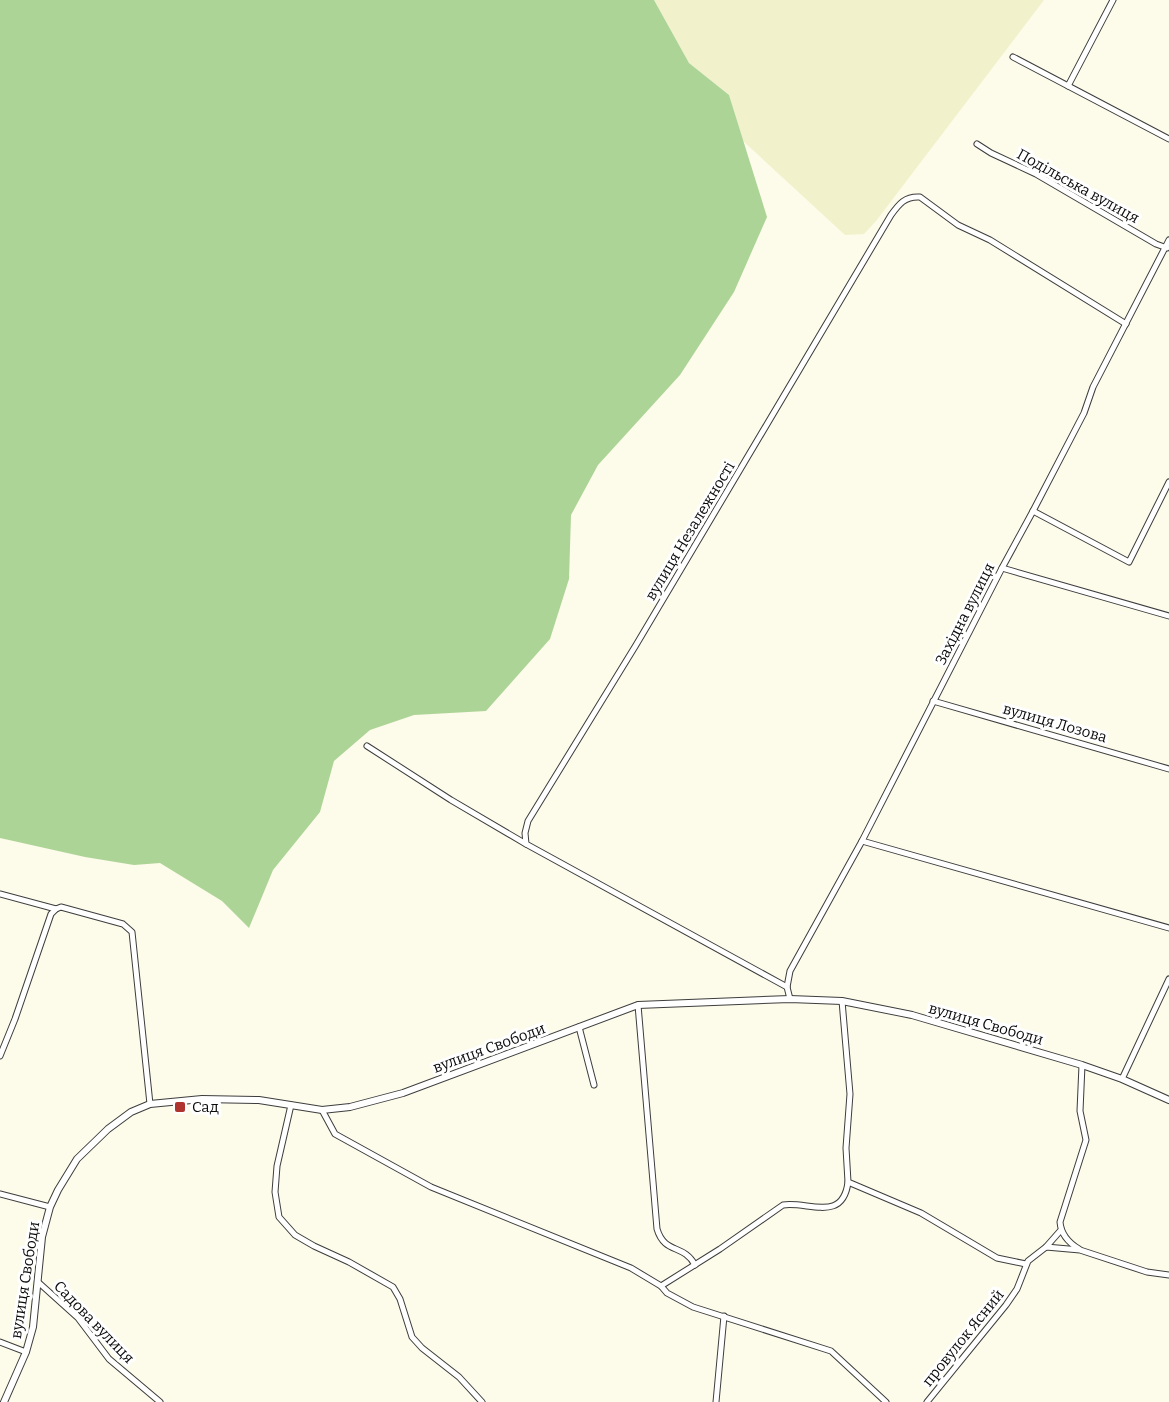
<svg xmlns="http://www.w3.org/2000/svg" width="1169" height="1402" viewBox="0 0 1169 1402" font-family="Bitter,serif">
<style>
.farmland{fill:#f1f1cc}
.forest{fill:#add497}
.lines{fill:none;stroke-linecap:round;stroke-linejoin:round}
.minor-casing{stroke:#3d3d3d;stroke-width:7}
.tertiary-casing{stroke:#3d3d3d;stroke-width:8}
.minor{stroke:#fff;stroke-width:5}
.tertiary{stroke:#fff;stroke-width:6}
.poi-dot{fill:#af332e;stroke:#fff;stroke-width:2}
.labels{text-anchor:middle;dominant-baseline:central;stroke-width:6;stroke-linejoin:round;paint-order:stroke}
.street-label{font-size:15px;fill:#0a0a0a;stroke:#fff}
.poi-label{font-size:15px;fill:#0a0a0a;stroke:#fff;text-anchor:start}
</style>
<rect width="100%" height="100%" fill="#fdfbe9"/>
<path class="farmland" d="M654 0H1044L876 221 864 234 845 235 742 140 729 95 689 63Z"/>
<path class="forest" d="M0 0H654L689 63 729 95 767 217 734 292 680 375 598 465 571 515 569 579 550 639 486 711 414 715 370 730 334 761 320 812 273 870 249 928 222 901 160 863 134 865 85 857 0 838Z"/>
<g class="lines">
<g class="minor-casing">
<g id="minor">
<path d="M1013 57 1169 139"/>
<path d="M1068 86 1113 0"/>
<path d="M977 144 991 153 1036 174 1156 244 1167 248"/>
<path d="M1033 511 1129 562 1169 482"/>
<path d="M1002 568 1169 616"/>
<path d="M933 701 1169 769"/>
<path d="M367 746 451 800 526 844"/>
<path d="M862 841 1169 928"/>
<path d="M0 894 56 909 61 907 123 924 132 932 150 1104"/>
<path d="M787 987 526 844 525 833 528 821 636 645 891 215C899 204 905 196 920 197L958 225 990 240 1126 324"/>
<path d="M790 999 787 987 790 971 862 841 1002 568 1033 511 1084 413 1093 387 1169 240"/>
<path d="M842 1001 850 1094 846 1148 848 1182 921 1213 997 1258 1026 1264"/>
<path d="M638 1005 657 1229C665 1255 683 1243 695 1265"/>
<path d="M579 1027 594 1085"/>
<path d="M0 1056 15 1019 51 914 56 909"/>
<path d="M1122 1079 1169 979"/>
<path d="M291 1105 277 1166 275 1192 279 1217 295 1235 314 1246 349 1262 393 1287 400 1299 412 1337 422 1348 459 1377 482 1402"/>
<path d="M322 1110 335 1134 431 1187 631 1268 661 1286 667 1293 693 1307 831 1351 886 1402"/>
<path d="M0 1194 50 1207"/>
<path d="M1046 1247 1061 1230"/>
<path d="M1079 1249C1069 1243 1061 1234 1060 1222L1086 1140 1080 1111 1082 1065"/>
<path d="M38 1282 78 1318 109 1359 160 1402"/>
<path d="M661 1286 720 1249 783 1205C808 1201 843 1223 848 1182"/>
<path d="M0 1342 26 1352"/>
<path d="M716 1402 724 1316"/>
<path d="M927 1402 1006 1305 1017 1289 1028 1261 1046 1247 1080 1250 1147 1272 1169 1275"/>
</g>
</g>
<g class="tertiary-casing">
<path id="tertiary" d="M4 1402 26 1352 33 1327 42 1237 50 1207 58 1190 77 1159 108 1129 131 1112 150 1104 202 1099 259 1100 322 1110 350 1107 403 1093 638 1005 790 999 842 1001 912 1015 1082 1065 1122 1079 1169 1100"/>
</g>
<use href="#minor" class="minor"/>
<use href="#tertiary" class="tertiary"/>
</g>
<rect class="poi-dot" x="174" y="1101" width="12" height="12" rx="3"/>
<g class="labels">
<g class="street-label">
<text transform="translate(1078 186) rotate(29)">Подільська вулиця</text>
<text transform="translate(690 531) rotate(-59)">вулиця Незалежності</text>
<text transform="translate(965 614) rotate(-63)">Західна вулиця</text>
<text transform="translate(1055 723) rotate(16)">вулиця Лозова</text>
<text transform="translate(986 1024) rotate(16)">вулиця Свободи</text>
<text transform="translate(489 1048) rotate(-20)">вулиця Свободи</text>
<text transform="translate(25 1280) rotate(-81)">вулиця Свободи</text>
<text transform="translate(94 1322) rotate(46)">Садова вулиця</text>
<text transform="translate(963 1338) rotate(-51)">провулок Ясний</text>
</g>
<g class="poi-label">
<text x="192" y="1107">Сад</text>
</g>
</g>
</svg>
